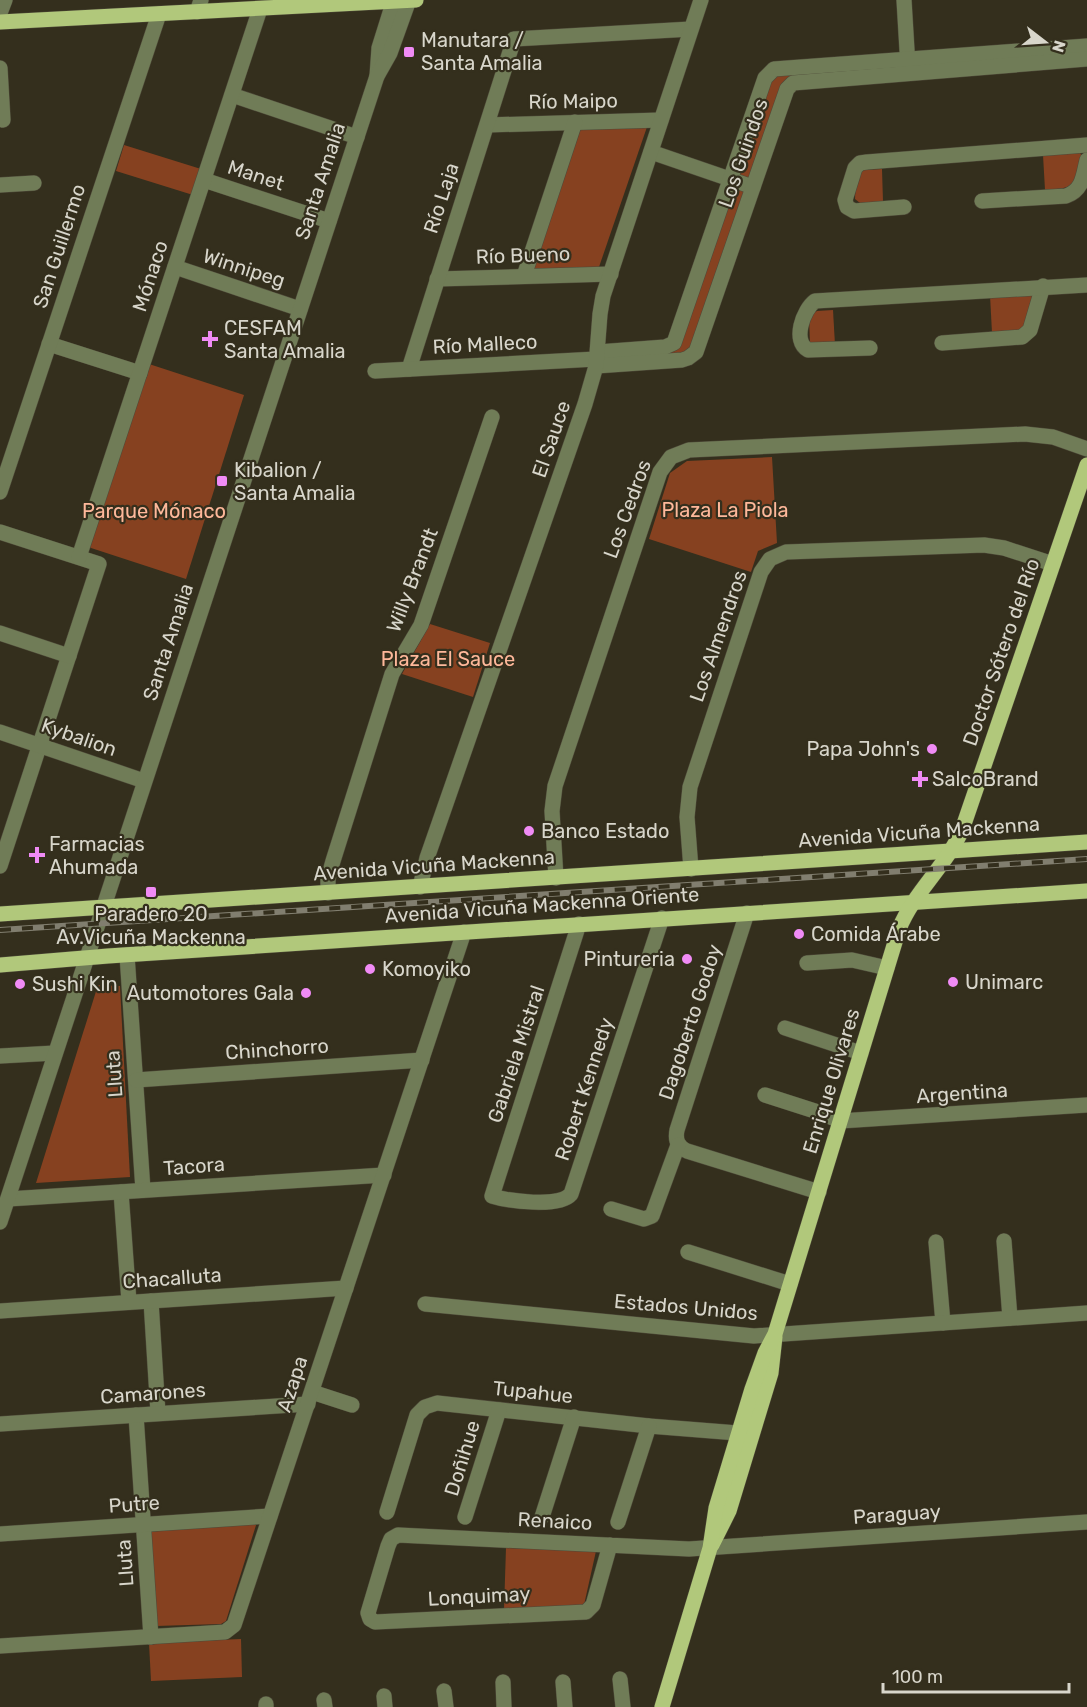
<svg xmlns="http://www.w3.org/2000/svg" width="1087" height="1707" viewBox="0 0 1087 1707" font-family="Rubik,sans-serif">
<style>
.green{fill:#864120}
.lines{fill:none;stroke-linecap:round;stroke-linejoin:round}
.minor-casing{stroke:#4e4a39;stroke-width:16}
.major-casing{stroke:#4e4a39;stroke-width:16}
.minor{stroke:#707c57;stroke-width:15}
.major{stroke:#b1c87b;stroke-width:15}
.rail-casing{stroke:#817e6f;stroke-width:6}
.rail{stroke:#342f1d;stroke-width:4;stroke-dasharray:11;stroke-linecap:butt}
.poi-dot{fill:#f08bf5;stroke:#342f1d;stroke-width:2}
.labels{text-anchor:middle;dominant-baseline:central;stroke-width:4.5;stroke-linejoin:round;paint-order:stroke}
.poi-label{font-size:20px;fill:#d8d6cb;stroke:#342f1d;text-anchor:start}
.street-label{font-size:20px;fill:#d8d6cb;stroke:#342f1d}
.park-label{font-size:20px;fill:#feb89a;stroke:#342f1d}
</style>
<rect width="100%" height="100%" fill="#342f1d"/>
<g class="green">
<path d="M1087 49 794 81 689 356 606 353 669 346 771 72Z"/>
<path d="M648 124 599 267 533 270 580 126Z"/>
<path d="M124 145 201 169 193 195 116 171Z"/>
<path d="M1080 153 1083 158C1072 187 1076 188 1045 190L1043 155Z"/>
<path d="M882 169 883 202 860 203 855 199 856 178 863 170Z"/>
<path d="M1032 292 1036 297 1022 331 992 333 990 295Z"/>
<path d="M833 310 835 345 810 344 809 316 817 311Z"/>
<path d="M149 364 244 395 186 579 88 547Z"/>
<path d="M772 457 777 543 758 551 751 572 649 539 670 473 687 461Z"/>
<path d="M430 624 490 643 473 697 402 674Z"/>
<path d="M98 985 120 986 130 1177 36 1183Z"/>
<path d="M257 1522 226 1621 221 1624 156 1626 148 1532Z"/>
<path d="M506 1548 596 1551 584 1605 504 1609Z"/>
<path d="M241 1639 242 1677 151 1681 149 1643Z"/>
</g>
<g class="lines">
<g class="minor-casing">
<g id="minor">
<path d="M904 0 908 67"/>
<path d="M197 12 201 0"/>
<path d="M0 13 5 0"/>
<path d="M0 68 3 120"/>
<path d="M377 76 379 48 394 0"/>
<path d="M232 95 357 137"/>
<path d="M487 125 661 120"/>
<path d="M651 152 753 187"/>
<path d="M204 180 329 221"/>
<path d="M0 185 34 183"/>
<path d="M982 201 1066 196C1083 190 1083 176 1087 160"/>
<path d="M904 207 854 211 847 207 845 200 855 168 860 163 867 162 1087 145"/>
<path d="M175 267 300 309"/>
<path d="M524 276 575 122"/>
<path d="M437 279 611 274"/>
<path d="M942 343 1022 337 1030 330 1043 286"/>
<path d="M49 344 140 373"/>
<path d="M870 348 808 350C792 341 803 310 815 301L1087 285"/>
<path d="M598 352 665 347 674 343 765 78 774 69 1087 46"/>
<path d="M596 366 682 360 688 358 696 352 787 89 793 83 1087 59"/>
<path d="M409 369 514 39 691 29"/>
<path d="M375 371 596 359"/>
<path d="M0 492 159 14"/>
<path d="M0 532 99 564 0 866"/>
<path d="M79 557 260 9"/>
<path d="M0 633 69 656"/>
<path d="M0 732 144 781"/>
<path d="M691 869 687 817 690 787 761 572 770 559 786 552 984 545 1004 548 1053 564"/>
<path d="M556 878 552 811 555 786 660 472 671 457 689 450 1025 434 1053 437 1087 449"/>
<path d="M420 887 427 858 585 404 596 366 600 314 603 296 701 0"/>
<path d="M328 893V879L333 861 392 674 421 625 492 417"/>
<path d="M747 913 677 1130C675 1140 678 1147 687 1151L819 1192"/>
<path d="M579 924 492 1196C508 1201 559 1208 571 1194L662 918"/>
<path d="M127 955 143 1190"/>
<path d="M807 963 852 960 887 968"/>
<path d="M785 1028 861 1053"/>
<path d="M0 1056 55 1053"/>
<path d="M136 1080 422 1060"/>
<path d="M765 1095 821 1113 840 1121 1087 1105"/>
<path d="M121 1192 129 1302"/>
<path d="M8 1199 384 1175"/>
<path d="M611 1209 644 1219 652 1216 678 1145"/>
<path d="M0 1222 377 76 390 53 409 0"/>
<path d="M1004 1241 1010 1318"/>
<path d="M936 1242 943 1323"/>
<path d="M688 1252 790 1284"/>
<path d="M151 1301 158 1413"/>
<path d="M425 1304 754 1336 1087 1313"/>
<path d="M0 1311 346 1288"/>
<path d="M312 1392 352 1405"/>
<path d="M136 1415 151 1637"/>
<path d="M0 1424 308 1404"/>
<path d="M387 1512 417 1415 425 1407 437 1403 649 1426 750 1434"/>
<path d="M465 1517 499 1410"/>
<path d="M542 1517 574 1417"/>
<path d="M618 1522 649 1426"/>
<path d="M0 1534 270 1516"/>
<path d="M610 1545 593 1605 586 1612 375 1622 370 1619 368 1613 388 1546 391 1539 398 1535 689 1549 1087 1522"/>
<path d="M0 1646 225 1632 234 1625 464 932"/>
<path d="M620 1679 623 1707"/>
<path d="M503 1682 504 1707"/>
<path d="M563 1682 565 1707"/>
<path d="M444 1691 446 1707"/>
<path d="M384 1696 385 1707"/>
<path d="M324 1700 325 1707"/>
<path d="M266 1704V1707"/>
</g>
</g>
<g class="major-casing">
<g id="major">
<path d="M0 22 416 0"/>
<path d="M0 914 1087 842"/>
<path d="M0 965 108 956 1087 891"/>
<path d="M712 1545 729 1511 771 1373 775 1337"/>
<path d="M662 1707 710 1548 716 1508 752 1389 765 1353 775 1334 899 929C914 892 946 866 962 830L1087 465"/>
</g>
</g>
<use href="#minor" class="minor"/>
<use href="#major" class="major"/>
<g class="rail-casing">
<path id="rail" d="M0 930 1087 859"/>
</g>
<use href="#rail" class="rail"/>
</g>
<g class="poi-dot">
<rect x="403" y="46" width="12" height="12" rx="3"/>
<path d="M207 330h6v6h6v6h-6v6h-6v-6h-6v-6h6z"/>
<rect x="216" y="475" width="12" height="12" rx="3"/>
<circle cx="932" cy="749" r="6"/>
<path d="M917 770h6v6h6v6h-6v6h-6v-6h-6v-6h6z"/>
<circle cx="529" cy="831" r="6"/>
<path d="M34 846h6v6h6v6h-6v6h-6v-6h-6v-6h6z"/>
<rect x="145" y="886" width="12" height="12" rx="3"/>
<circle cx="799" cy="934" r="6"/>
<circle cx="687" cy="959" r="6"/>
<circle cx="370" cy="969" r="6"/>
<circle cx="953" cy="982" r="6"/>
<circle cx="20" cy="984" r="6"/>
<circle cx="306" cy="993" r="6"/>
</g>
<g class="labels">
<g class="poi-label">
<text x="421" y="40">Manutara /<tspan x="421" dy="23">Santa Amalia</tspan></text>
<text x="224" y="328">CESFAM<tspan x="224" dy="23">Santa Amalia</tspan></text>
<text x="234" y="470">Kibalion /<tspan x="234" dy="23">Santa Amalia</tspan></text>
<text x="920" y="749" text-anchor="end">Papa John's</text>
<text x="932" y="779">SalcoBrand</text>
<text x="541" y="831">Banco Estado</text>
<text x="49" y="844">Farmacias<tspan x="49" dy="23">Ahumada</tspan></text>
<text x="151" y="914" text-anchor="middle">Paradero 20<tspan x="151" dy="23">Av.Vicuña Mackenna</tspan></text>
<text x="811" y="934">Comida Árabe</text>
<text x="675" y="959" text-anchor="end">Pintureria</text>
<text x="382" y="969">Komoyiko</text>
<text x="965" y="982">Unimarc</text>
<text x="32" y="984">Sushi Kin</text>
<text x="294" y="993" text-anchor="end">Automotores Gala</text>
</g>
<g class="street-label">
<text transform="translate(573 101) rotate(-1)">Río Maipo</text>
<text transform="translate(743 153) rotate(-71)">Los Guindos</text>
<text transform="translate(256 175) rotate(18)">Manet</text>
<text transform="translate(320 181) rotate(-72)">Santa Amalia</text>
<text transform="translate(441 198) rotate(-72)">Río Laja</text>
<text transform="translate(59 246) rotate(-72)">San Guillermo</text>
<text transform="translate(523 255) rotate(-2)">Río Bueno</text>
<text transform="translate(244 268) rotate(18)">Winnipeg</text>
<text transform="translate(150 276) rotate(-72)">Mónaco</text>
<text transform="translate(485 344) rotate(-3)">Río Malleco</text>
<text transform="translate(551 439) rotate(-71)">El Sauce</text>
<text transform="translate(627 509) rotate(-70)">Los Cedros</text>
<text transform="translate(412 580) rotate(-69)">Willy Brandt</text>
<text transform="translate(718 636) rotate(-71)">Los Almendros</text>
<text transform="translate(168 642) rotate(-72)">Santa Amalia</text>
<text transform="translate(1001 652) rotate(-71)">Doctor Sótero del Río</text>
<text transform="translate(79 737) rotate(19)">Kybalion</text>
<text transform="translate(919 832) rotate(-4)">Avenida Vicuña Mackenna</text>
<text transform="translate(434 865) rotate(-4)">Avenida Vicuña Mackenna</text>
<text transform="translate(542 905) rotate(-4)">Avenida Vicuña Mackenna Oriente</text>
<text transform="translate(690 1022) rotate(-72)">Dagoberto Godoy</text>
<text transform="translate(277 1049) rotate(-4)">Chinchorro</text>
<text transform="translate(516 1054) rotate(-72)">Gabriela Mistral</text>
<text transform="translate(114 1074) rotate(-94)">Lluta</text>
<text transform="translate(831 1081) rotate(-73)">Enrique Olivares</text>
<text transform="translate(584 1089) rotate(-72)">Robert Kennedy</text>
<text transform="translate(962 1093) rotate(-4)">Argentina</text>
<text transform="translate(194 1166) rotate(-4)">Tacora</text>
<text transform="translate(172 1278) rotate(-4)">Chacalluta</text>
<text transform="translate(686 1307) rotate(5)">Estados Unidos</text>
<text transform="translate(292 1384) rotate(-72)">Azapa</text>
<text transform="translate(533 1392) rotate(6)">Tupahue</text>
<text transform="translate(153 1393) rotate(-4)">Camarones</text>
<text transform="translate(462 1458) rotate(-73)">Doñihue</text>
<text transform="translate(134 1504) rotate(-4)">Putre</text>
<text transform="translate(897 1514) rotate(-4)">Paraguay</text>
<text transform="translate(555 1521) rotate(3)">Renaico</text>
<text transform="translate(125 1563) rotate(-94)">Lluta</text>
<text transform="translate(479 1596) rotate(-3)">Lonquimay</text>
</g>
<g class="park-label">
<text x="725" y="510">Plaza La Piola</text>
<text x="154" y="511">Parque Mónaco</text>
<text x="448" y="659">Plaza El Sauce</text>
</g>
</g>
<g transform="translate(1045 42) rotate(107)" stroke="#342f1d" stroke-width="4.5" paint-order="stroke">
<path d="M0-4.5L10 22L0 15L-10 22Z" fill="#d8d6cb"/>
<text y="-9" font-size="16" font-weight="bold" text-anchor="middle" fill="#d8d6cb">N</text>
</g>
<path d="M883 1683v9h186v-9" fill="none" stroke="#d8d6cb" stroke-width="3"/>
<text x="892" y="1683" font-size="18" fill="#d8d6cb" stroke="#342f1d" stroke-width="4.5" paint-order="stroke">100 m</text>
</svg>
